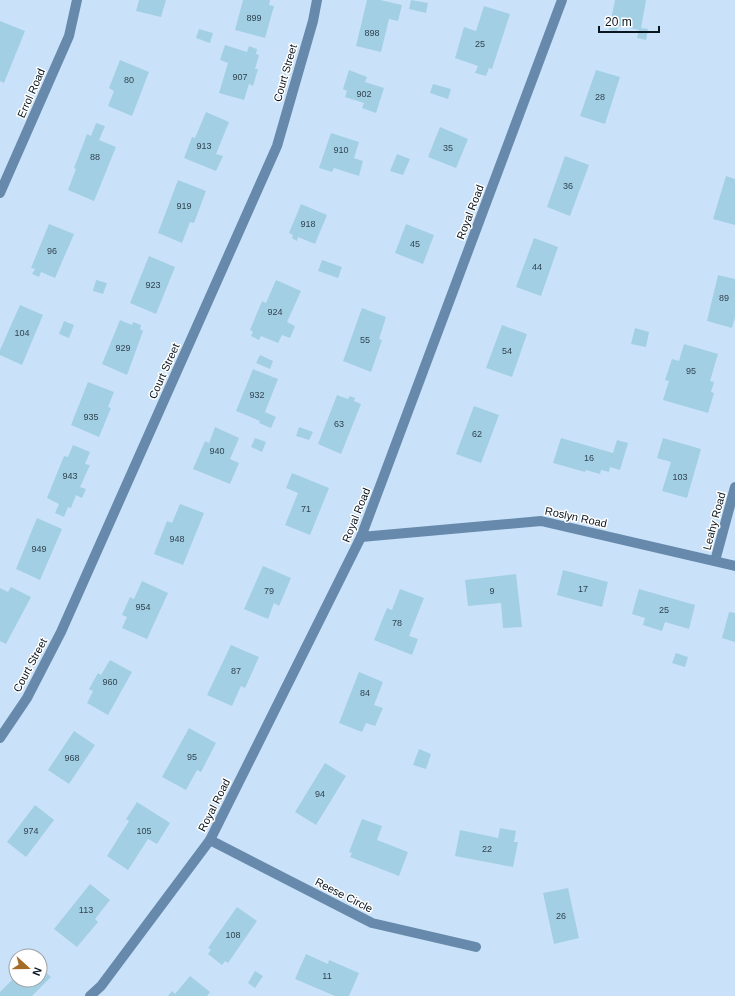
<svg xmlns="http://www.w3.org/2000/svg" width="735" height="996" viewBox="0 0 735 996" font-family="Arial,sans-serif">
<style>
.building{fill:#a3cfe4}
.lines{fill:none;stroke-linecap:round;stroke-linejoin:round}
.minor{stroke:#678aac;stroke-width:10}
.tertiary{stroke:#678aac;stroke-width:10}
.labels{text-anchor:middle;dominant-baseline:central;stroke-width:3;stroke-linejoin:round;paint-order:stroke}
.number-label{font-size:9px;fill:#304451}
.street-label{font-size:11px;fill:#0a1620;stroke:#fff}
</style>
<rect width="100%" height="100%" fill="#c9e2fa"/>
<g class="building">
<path d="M139 0H166L161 17 136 11Z"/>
<path d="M243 0H270L269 5 274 6 265 38 235 30Z"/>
<path d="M367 0H380L402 5 398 21 389 19 381 52 356 46Z"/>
<path d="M411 0 428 3 426 13 409 9Z"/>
<path d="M615 0H646L641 28 648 29 646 40 637 38 639 30 618 26 617 32 609 30Z"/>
<path d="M484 6 510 14 492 69 489 68 486 76 475 73 478 66 455 58 464 27 476 31Z"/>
<path d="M0 21 25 31 4 83 0 81Z"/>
<path d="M199 29 213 33 210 43 196 38Z"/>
<path d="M225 45 247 52 249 46 257 49 256 54 259 55 255 69H258L253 86 249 84 244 100 219 93 228 63 220 60Z"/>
<path d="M120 60 149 72 132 116 108 106 114 91 109 88Z"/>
<path d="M349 70 367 77 365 82 384 88 376 113 362 108 364 103 345 97 347 91 343 89Z"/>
<path d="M596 70 620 77 605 124 580 116Z"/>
<path d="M433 84 451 89 448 99 430 93Z"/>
<path d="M206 112 229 122 216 154 223 156 216 171 184 158 192 137 195 138Z"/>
<path d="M96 123 105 126 99 140 116 147 94 201 68 190 76 169 74 168 87 134 91 136Z"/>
<path d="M440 127 468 139 456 168 428 157Z"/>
<path d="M331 133 359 142 354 158 363 161 359 176 334 168 332 172 319 168Z"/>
<path d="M397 154 410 159 403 175 390 171Z"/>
<path d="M565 156 589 165 570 216 547 207Z"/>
<path d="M726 176 735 179V225L713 219Z"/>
<path d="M178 180 206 191 194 223 190 222 182 243 158 233Z"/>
<path d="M301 204 327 215 315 244 298 237 297 241 292 238 293 235 289 233Z"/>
<path d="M49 224 74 234 55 278 41 272 39 277 32 274 35 269 31 268Z"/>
<path d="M406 224 434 235 423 264 395 253Z"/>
<path d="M534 238 558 247 541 296 516 287Z"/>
<path d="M149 256 175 267 156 314 130 303Z"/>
<path d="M322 260 342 267 338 278 318 271Z"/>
<path d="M718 275 735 279V317L732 328 707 321Z"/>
<path d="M96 280 107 283 103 294 93 291Z"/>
<path d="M276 280 301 291 287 322 295 326 290 338 282 335 278 343 261 336 259 340 251 336 253 332 250 330 262 301 266 303Z"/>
<path d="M20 305 43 315 22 365 0 355V350Z"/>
<path d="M362 308 386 317 379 339 382 340 371 372 343 361Z"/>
<path d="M120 320 132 325 133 322 141 325 140 329 143 331 127 375 102 364Z"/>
<path d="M64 321 74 325 69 338 59 334Z"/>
<path d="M502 325 527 334 512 377 486 368Z"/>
<path d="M635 328 649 332 646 347 631 344Z"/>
<path d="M684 344 718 354 710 381 714 382 711 392 714 393 708 413 663 400 669 381 665 380 672 359 679 361Z"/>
<path d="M260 355 273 361 270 369 256 363Z"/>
<path d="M253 369 278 379 265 412 276 417 271 428 259 423 260 421 236 411Z"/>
<path d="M88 382 114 392 108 407 111 408 99 437 71 425Z"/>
<path d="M337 395 348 399 350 396 355 398 354 401 361 404 341 454 318 444Z"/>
<path d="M474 406 499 415 481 463 456 454Z"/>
<path d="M215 427 239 438 230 459 239 463 230 484 193 469 205 441 209 443Z"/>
<path d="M299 427 313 432 309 440 296 436Z"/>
<path d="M255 438 266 442 262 452 251 447Z"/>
<path d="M561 438 613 453 617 440 628 443 620 470 610 467 609 472 601 470 600 474 586 470 585 472 553 463Z"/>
<path d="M663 438 701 449 687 498 662 491 671 462 657 458Z"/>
<path d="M73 445 90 452 85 464 90 465 80 487 86 489 82 498 76 495 71 508 68 507 64 517 55 513 59 504 47 498 64 456 68 457Z"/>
<path d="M292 473 329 488 310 535 285 525 298 493 286 488Z"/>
<path d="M180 504 204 513 183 565 154 554 167 521 172 523Z"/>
<path d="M37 518 62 529 40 580 16 569Z"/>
<path d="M263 566 291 578 279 606 274 603 268 619 244 609Z"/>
<path d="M563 570 608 582 602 607 557 595Z"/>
<path d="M516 574 522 627 503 628 501 603 468 606 465 580Z"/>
<path d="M142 581 168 593 147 639 122 628 127 617 122 615 130 597 134 599Z"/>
<path d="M11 587 31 597 6 644 0 641V588L8 592Z"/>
<path d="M400 589 424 598 409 636 418 639 412 655 374 640 387 608 392 610Z"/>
<path d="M639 589 695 605 689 629 665 622 662 631 643 625 645 618 632 614Z"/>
<path d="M729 612 735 613V642L722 638Z"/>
<path d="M231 645 259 657 245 688 241 686 232 706 207 695Z"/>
<path d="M676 653 688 657 685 667 672 663Z"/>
<path d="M110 660 132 672 108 715 87 703 93 691 89 689 98 673 101 675Z"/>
<path d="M359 672 383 682 374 705 383 708 375 726 366 723 362 732 339 723Z"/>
<path d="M189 728 216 743 201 772 197 770 186 790 162 777Z"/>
<path d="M74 731 95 745 69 784 48 770Z"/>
<path d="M419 749 431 754 426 769 413 765Z"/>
<path d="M325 763 346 776 316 825 295 812Z"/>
<path d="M137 802 170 823 157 844 148 839 128 870 107 856 129 821 126 819Z"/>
<path d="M35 805 54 820 26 857 7 842Z"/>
<path d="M362 819 382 826 377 840 408 852 399 876 350 857 352 853 349 852Z"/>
<path d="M500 828 516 831 514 842H518L513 867 455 856 460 830 498 838Z"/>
<path d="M90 884 110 900 95 919 98 922 77 947 54 929Z"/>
<path d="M568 888 579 938 554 944 543 893Z"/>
<path d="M237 907 257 921 228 963 225 961 222 965 208 954 211 950 208 948Z"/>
<path d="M306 954 328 964 329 960 359 973 349 996H335L295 979Z"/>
<path d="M40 967 51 977 32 996H0V992L16 976V980H40Z"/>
<path d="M255 971 263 976 255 988 248 983Z"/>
<path d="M190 976 210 992 207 996H168L172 991 175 994Z"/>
</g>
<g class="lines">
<g class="minor">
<path d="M0 193 69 36 77 0"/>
<path d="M361 537 541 521 735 566"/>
<path d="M715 561 735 487"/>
<path d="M210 840 372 923 476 947"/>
<path d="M90 996 101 986 210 840 361 537 562 0"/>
</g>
<path class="tertiary" d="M0 738 27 698 61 632 277 146 313 21 317 0"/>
</g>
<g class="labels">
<g class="number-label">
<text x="254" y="18">899</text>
<text x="372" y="33">898</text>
<text x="480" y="44">25</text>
<text x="240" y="77">907</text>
<text x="129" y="80">80</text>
<text x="364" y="94">902</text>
<text x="600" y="97">28</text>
<text x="204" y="146">913</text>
<text x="448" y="148">35</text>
<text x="341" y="150">910</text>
<text x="95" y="157">88</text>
<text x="568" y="186">36</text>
<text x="184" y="206">919</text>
<text x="308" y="224">918</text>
<text x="415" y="244">45</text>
<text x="52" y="251">96</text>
<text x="537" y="267">44</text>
<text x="153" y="285">923</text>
<text x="724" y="298">89</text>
<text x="275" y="312">924</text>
<text x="22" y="333">104</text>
<text x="365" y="340">55</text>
<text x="123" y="348">929</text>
<text x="507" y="351">54</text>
<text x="691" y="371">95</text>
<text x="257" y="395">932</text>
<text x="91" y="417">935</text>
<text x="339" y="424">63</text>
<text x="477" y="434">62</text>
<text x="217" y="451">940</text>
<text x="589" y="458">16</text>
<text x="70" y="476">943</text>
<text x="680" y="477">103</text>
<text x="306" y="509">71</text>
<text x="177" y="539">948</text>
<text x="39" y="549">949</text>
<text x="583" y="589">17</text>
<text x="269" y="591">79</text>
<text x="492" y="591">9</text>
<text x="143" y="607">954</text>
<text x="664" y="610">25</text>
<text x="397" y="623">78</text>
<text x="236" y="671">87</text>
<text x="110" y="682">960</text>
<text x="365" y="693">84</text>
<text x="192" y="757">95</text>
<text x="72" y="758">968</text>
<text x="320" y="794">94</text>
<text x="31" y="831">974</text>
<text x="144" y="831">105</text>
<text x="487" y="849">22</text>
<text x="86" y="910">113</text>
<text x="561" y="916">26</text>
<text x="233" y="935">108</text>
<text x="327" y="976">11</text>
</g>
<g class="street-label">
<text transform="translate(285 73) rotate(-74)">Court Street</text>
<text transform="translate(31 93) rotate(-66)">Errol Road</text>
<text transform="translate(470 212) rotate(-69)">Royal Road</text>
<text transform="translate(164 371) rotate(-66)">Court Street</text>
<text transform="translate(356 515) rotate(-68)">Royal Road</text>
<text transform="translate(576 517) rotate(12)">Roslyn Road</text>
<text transform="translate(714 521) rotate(-75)">Leahy Road</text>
<text transform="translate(30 665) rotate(-62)">Court Street</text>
<text transform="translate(214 805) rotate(-63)">Royal Road</text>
<text transform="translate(344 895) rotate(27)">Reese Circle</text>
</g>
</g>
<g transform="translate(28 968) rotate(111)"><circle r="19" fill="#ffffff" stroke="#9da2a6"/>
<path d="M0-3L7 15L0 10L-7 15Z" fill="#a36d28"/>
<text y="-6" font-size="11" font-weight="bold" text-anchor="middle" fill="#0a1620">N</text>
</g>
<path d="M599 26v6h60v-6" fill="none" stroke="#0a1620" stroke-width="2"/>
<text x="605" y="26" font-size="12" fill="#0a1620" stroke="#ffffff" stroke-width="3" paint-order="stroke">20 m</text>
</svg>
